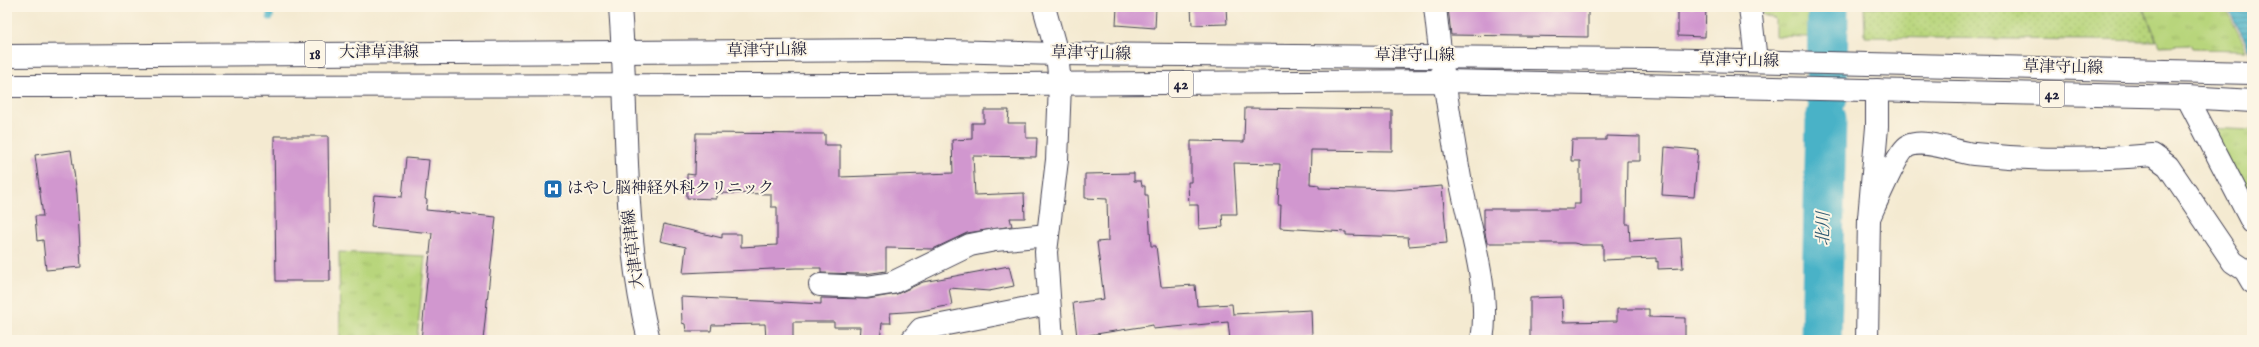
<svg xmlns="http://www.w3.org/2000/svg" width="2259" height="347" viewBox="0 0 2259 347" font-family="'IM FELL English','Noto Serif JP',serif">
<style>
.grass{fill:url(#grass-tufts);stroke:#6d7c5b}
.park{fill:url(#park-dots);stroke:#6d7c5b}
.water{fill:url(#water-rules);stroke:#366a81}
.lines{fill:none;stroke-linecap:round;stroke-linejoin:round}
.stream{stroke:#49b2c7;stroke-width:7}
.river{stroke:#49b2c7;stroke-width:41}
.building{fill:#d197cf}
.street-casing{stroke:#424052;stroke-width:24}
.primary-casing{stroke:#424052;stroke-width:24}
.street{stroke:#fff;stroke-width:22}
.primary{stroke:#fff;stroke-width:22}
.labels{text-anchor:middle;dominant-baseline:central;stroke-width:4;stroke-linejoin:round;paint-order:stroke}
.shield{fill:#fcf5e5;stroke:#63616e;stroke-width:1}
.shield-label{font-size:15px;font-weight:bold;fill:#22223b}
.street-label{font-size:16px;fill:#22223b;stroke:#fcf5e5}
.poi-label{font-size:16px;fill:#22223b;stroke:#fcf5e5;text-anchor:start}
.water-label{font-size:17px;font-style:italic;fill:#325c73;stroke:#fcf5e5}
</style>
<defs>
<pattern id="grass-tufts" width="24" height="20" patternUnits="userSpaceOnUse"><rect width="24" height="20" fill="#b8d57b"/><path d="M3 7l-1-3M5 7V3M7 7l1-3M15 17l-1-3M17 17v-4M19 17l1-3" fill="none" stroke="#9eb76b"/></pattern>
<pattern id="park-dots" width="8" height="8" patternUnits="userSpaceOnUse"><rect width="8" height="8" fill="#b8d57b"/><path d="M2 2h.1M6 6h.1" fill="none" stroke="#9eb76b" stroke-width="1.8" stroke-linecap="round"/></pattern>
<pattern id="water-rules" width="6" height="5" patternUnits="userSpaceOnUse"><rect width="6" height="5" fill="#49b2c7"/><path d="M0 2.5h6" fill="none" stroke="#3c90a3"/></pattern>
</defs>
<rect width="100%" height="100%" fill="#fcf5e5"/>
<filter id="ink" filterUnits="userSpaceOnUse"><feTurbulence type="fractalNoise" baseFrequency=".025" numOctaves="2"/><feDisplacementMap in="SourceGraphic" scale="8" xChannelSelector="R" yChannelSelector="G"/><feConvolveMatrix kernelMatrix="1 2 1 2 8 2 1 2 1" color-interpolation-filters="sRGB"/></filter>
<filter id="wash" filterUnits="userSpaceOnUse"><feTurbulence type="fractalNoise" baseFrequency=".012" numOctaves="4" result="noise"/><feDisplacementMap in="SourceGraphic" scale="16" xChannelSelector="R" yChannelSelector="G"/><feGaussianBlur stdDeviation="0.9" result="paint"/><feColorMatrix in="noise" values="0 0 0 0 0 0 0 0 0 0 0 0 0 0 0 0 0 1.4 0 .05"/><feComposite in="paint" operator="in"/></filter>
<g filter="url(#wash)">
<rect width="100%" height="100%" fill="#f4ead1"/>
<g class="grass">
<path d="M1762 7H1808V37L1775 36V19L1763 15Z"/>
<path d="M2144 7H2225L2247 50 2192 49 2190 45 2159 46Z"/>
<path d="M2207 128 2252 130V215Z"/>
<path d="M339 252 425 256 417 340H340Z"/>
</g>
<path class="park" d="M1864 7H2143L2156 41 1865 37Z"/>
<path class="water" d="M2227 7H2252V54Z"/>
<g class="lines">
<path class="stream" d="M270 17V7"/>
<g class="river">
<path d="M1827 97 1828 7"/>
<path d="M1821 340 1826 119"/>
</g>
</g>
<g id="blocks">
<g class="building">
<path d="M1117 7H1156L1155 28 1116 25Z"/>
<path d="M1191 7H1226L1227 24 1192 25Z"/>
<path d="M1448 7H1588V37L1451 35Z"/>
<path d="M1678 7H1706L1705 37 1678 36Z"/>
<path d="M1245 108 1392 110V151L1311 150 1310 184 1319 185V188L1394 190 1442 186 1447 243 1409 246 1408 237 1346 235V232L1280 228 1281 205H1278L1280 164 1234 163 1237 214H1222L1223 227 1199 229 1198 205H1189L1188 182H1191V141L1244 142Z"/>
<path d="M984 110H1009L1008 123H1026V138H1037L1036 157 973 156 975 195 1024 193 1025 218H1010L1012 226 967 233 933 249 886 248V271L865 274 821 273V268H796L683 273 686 247 660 241 664 224 722 238V234H741V247L777 245V207H771V194L716 193V199L687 198V174L695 175 696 133 825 134V145H840V177L953 173 952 140 972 139V123H984Z"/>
<path d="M274 136H328L330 281H276Z"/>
<path d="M1606 136 1640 137V161H1627L1626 224H1629L1630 241 1681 238 1683 268 1658 269V261L1656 262V258L1603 260V245H1582L1574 243H1487L1484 228V209H1574V204H1580V161H1571L1572 140H1606Z"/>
<path d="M1665 147 1698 150 1694 197 1662 195Z"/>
<path d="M71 150 77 194 81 267 46 270 43 240 37 241 35 216H43L35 155Z"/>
<path d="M406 158 429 160 425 199 427 200 426 210 496 217 483 340H421L432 233 371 227 374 195 402 197Z"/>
<path d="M1134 173V181H1141L1142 186H1145V195H1148L1151 246H1156L1161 287 1195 285 1197 306 1232 304 1233 314 1311 310 1312 336 1230 340 1228 322 1153 329V325L1077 337 1073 303 1104 299 1097 242 1108 241 1107 199 1085 198V174Z"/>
<path d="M1009 266 1014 286 989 291 949 288 952 305 920 311 890 313 891 323H882L880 340H859L860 327H834V322H793V340H766L765 324 712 325 711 331H686L685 324 682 323 681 297 821 304V298L868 299 897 294 923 282Z"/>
<path d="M1562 297 1563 322 1617 321V309H1649V317L1685 318V340H1530V298Z"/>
</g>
</g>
</g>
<g filter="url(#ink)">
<use href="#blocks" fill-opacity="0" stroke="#424052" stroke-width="1"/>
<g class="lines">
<g class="street-casing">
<g id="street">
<path d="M1044 7 1057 54 1060 84 1057 160 1046 252 1052 340"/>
<path d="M1435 7C1441 64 1450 122 1460 178 1469 228 1491 290 1482 340"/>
<path d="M1750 7 1756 61"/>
<path d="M2187 97 2252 222"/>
<path d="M1869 218C1875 205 1898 151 1908 146 1924 138 1956 152 1974 154 2031 160 2096 160 2153 155L2168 166 2233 262 2245 270 2252 282"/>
<path d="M820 285 866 287 892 283 970 245 995 240 1048 235"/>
<path d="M912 340 921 329 1048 304"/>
<path d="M1867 340 1869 218 1877 127V90"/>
</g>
</g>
<g class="primary-casing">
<g id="primary">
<path d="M620 7C629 118 621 231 649 340"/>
<path d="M7 56 907 50 1057 54 1651 59 2252 73"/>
<path d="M7 86 872 85 1444 81 2187 97 2252 101"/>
</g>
</g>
<use href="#street" class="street"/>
<use href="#primary" class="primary"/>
</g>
</g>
<defs>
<g id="hospital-square" transform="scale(1)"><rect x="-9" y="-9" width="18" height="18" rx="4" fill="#1f6fb2" stroke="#fcf5e5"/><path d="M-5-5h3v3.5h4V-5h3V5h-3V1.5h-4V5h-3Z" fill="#fff"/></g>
</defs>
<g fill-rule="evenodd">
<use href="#hospital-square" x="553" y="189"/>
</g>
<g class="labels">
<g class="shield">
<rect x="305" y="41" width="20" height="26" rx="3"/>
<rect x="1169" y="71" width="24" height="26" rx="3"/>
<rect x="2040" y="81" width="24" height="26" rx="3"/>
</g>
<g class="shield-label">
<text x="315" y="54">18</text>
<text x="1181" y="84">42</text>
<text x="2052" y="94">42</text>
</g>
<g class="street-label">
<text transform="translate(767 51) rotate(-1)">草津守山線</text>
<text x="379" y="53">大津草津線</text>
<text transform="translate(1091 54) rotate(1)">草津守山線</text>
<text x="1415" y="56">草津守山線</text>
<text transform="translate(1739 61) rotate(1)">草津守山線</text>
<text transform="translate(2063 68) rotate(1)">草津守山線</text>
<text transform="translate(634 249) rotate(-97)">大津草津線</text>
</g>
<g class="poi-label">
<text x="567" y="189">はやし脳神経外科クリニック</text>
</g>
<g class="water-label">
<text transform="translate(1824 229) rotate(-89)">北川</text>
</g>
</g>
<rect width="2259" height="347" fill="none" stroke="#fcf5e5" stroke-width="24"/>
</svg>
